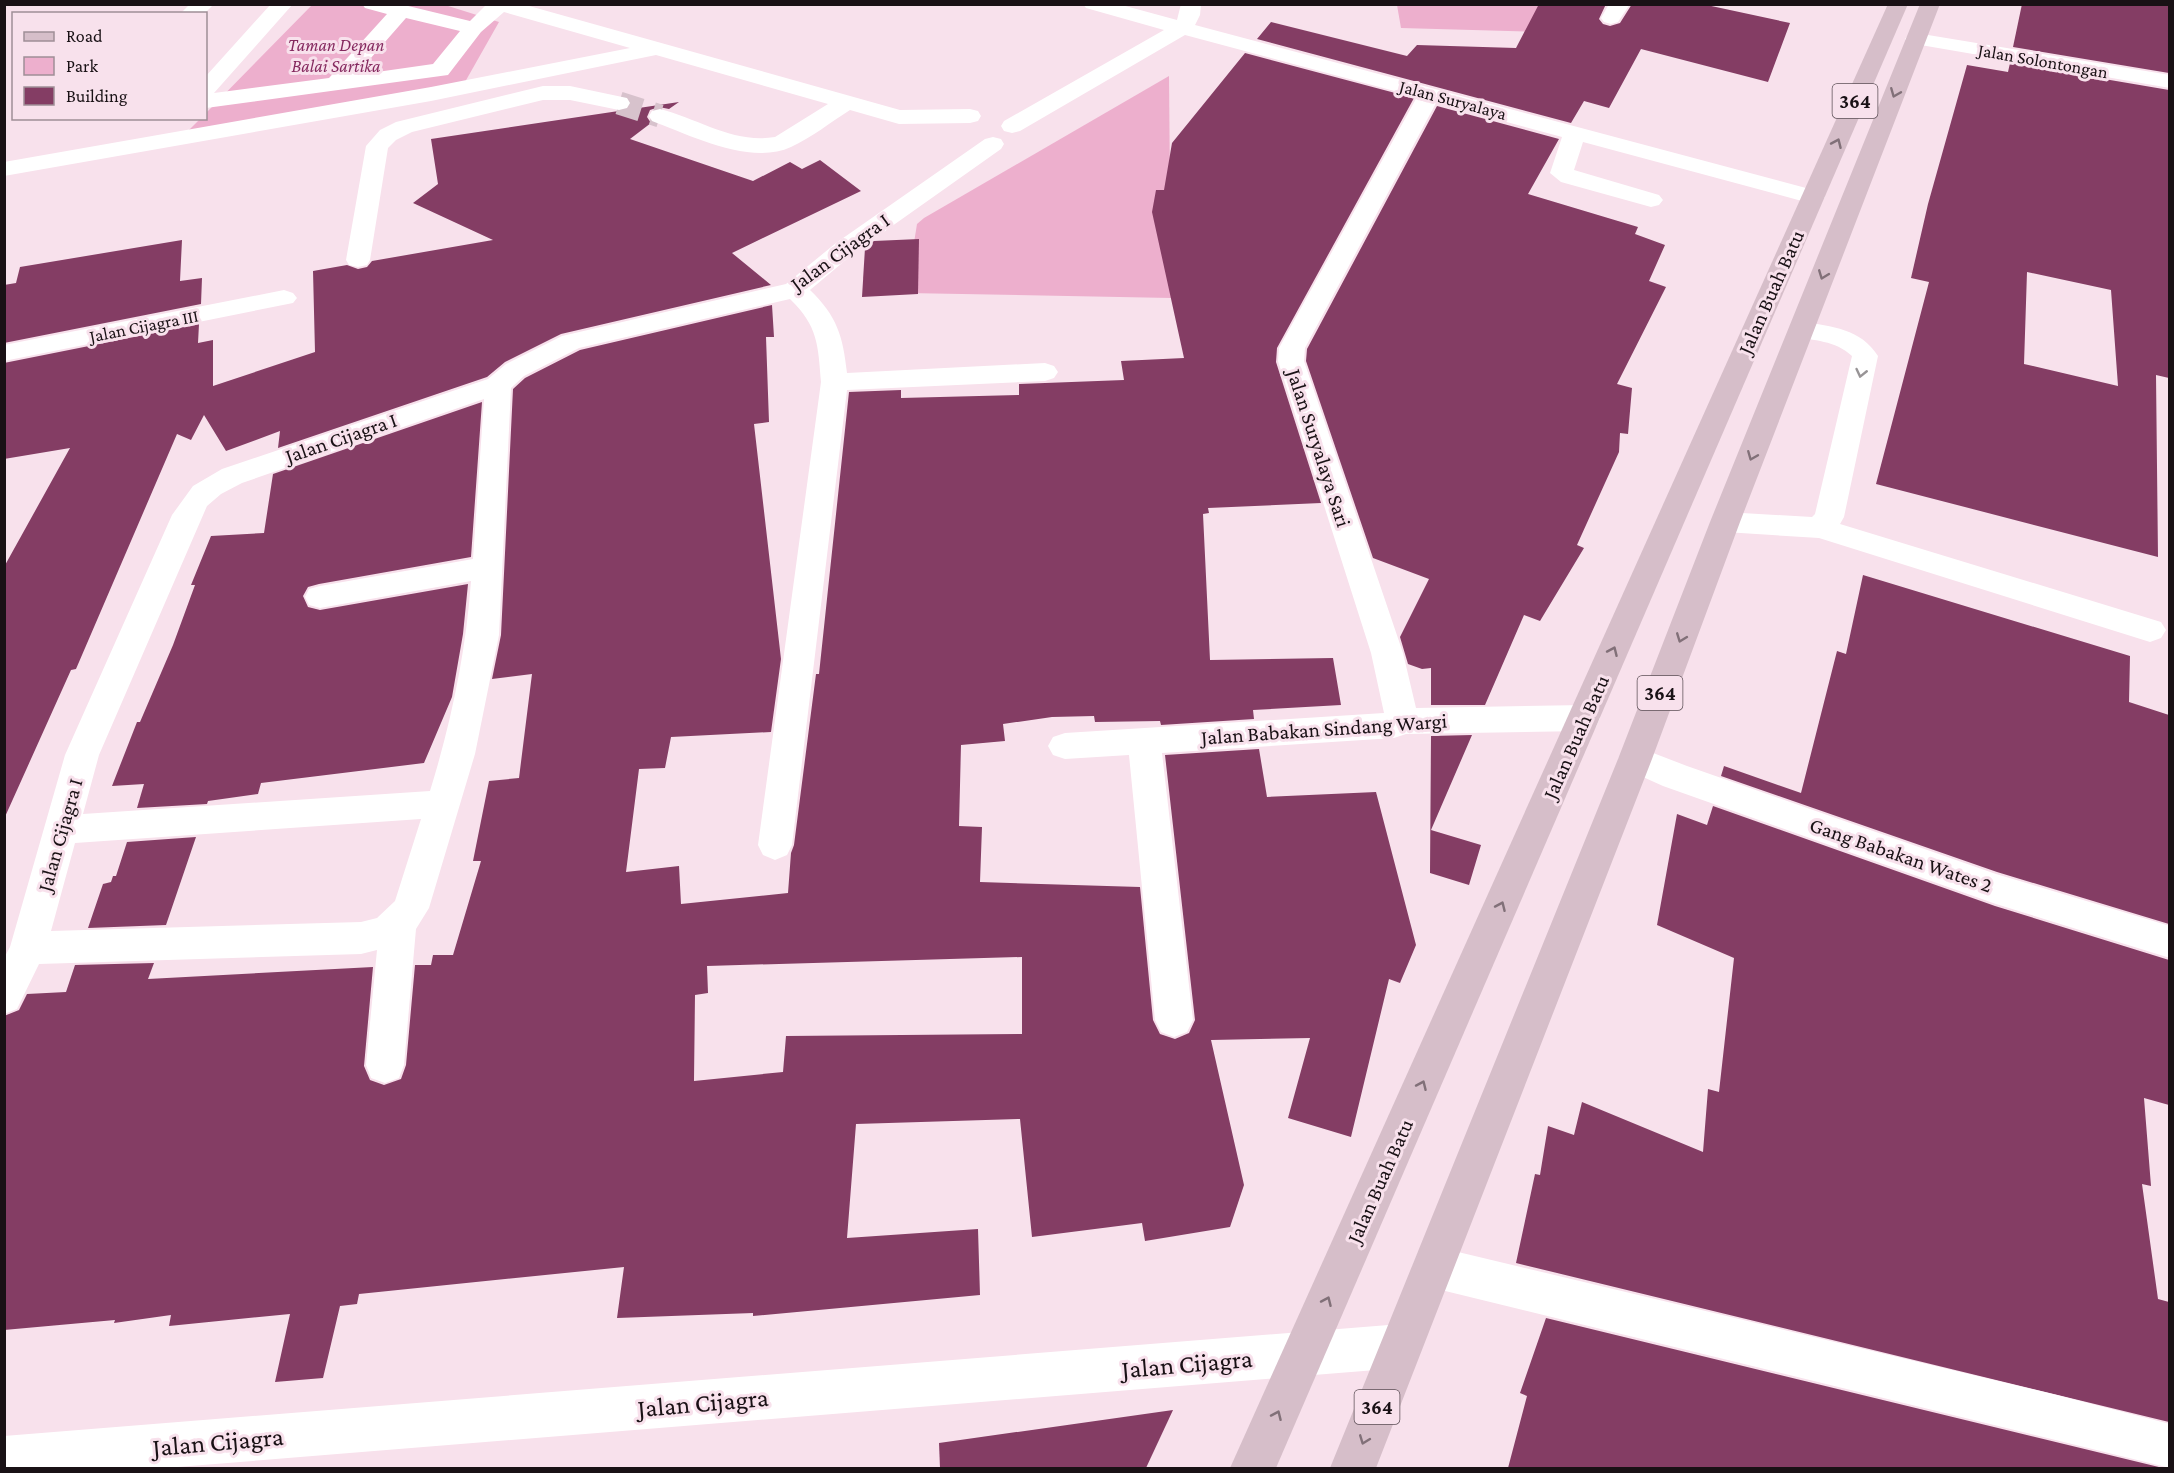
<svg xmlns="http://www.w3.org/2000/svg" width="2174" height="1473" viewBox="0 0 2174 1473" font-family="'Crimson Pro',serif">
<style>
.green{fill:#edafcd}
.building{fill:#843d64;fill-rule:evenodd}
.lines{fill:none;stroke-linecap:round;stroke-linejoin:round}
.minor-tunnel{stroke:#d7c2cc;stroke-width:23;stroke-dasharray:23 12;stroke-linecap:butt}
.minor{fill:#fff;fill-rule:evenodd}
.major{fill:#d6bec9;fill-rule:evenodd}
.oneway{stroke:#817078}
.oneway2{stroke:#989496}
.labels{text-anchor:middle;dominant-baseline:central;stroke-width:6;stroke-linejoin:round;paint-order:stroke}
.far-park-label{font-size:18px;font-style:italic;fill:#85295f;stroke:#f8e1ec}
.far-street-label{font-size:18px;fill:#191115;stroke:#f8e1ec}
.shield{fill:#f8e1ec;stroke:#5c4f56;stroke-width:1.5}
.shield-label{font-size:20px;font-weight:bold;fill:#191115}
.street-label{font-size:21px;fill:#191115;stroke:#f8e1ec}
.near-street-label{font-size:26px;fill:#191115;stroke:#f8e1ec}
</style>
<rect width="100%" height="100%" fill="#f8e1ec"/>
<g class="green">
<path d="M312 5H445L499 22 465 82 183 136 200 119 206 118V113Z"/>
<path d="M1397 5H1554L1544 32 1401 28Z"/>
<path d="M1169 76 1171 298 906 293 917 224 924 218Z"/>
</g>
<g class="building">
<path d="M1539 4H1606L1599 19 1603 24 1610 26 1620 23 1632 4H1702L1790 23 1768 82 1641 49 1609 108 1584 101 1571 123 1257 39 1271 22 1407 56 1417 45 1516 48Z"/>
<path d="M2022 4H2169V73L2013 47Z"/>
<path d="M1245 53 1414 98 1277 348 1276 362 1321 503 1208 508 1209 513 1203 514 1210 660 1333 658 1341 705 1253 710 1254 719 1161 725 1160 721 1095 722 1094 716 1052 717 1003 724 1005 741 961 745 959 826 982 827 980 882 1140 887 1153 1020 1160 1034 1175 1039 1189 1033 1195 1020 1165 755 1259 749 1267 797 1376 792 1416 945 1400 983 1389 979 1351 1137 1288 1118 1310 1038 1211 1040 1244 1185 1230 1227 1145 1241 1142 1223 1032 1237 1020 1119 856 1124 847 1238 978 1229 980 1295 753 1316V1313L617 1318 624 1267 359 1294 357 1304 340 1306 323 1378 275 1382 290 1314 169 1326 171 1315 114 1323 115 1320 4 1330V1016L19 1010 27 994 66 992 75 965 154 963 148 979 373 967 364 1066 370 1080 384 1085 401 1079 406 1065 415 965H431L433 955H453L481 861H473L489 781 519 778 532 674 492 679 501 635 513 389 525 378 580 350 772 305 774 337H766L769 422 754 424 781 659 771 732 671 737 665 768 639 769 626 872 679 866 681 904 788 893 791 853 794 845 816 674H819L849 392 901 390V398L1019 395V384L1124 380 1121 361 1184 358 1152 212 1156 190H1164L1172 143ZM1022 957V1034L786 1036 783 1072 694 1081 695 995 708 993 707 966Z"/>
<path d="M2010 63 2169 90V378L2156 375 2158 557 1876 484 1929 282 1911 278 1928 204 1967 65 2008 72ZM2027 272 2111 290 2118 386 2024 364Z"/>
<path d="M679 102 669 109 659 107 650 110 647 117 651 123 630 139 753 181 790 162 802 169 820 160 861 191 732 253 771 285 561 334 505 362 487 377 278 448 280 431 226 451 204 415 191 440 177 434 76 669 71 670 4 819V567L70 448 4 459V363L199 324 198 343 213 340V386L315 352 313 271 347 265 358 269 367 267 372 261 493 240 413 203 438 184 431 139Z"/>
<path d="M1437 106 1559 139 1528 194 1638 227 1635 234 1665 245 1649 281 1666 287 1617 384 1632 388 1628 434 1620 433 1619 452 1577 545 1584 548 1540 621 1524 615 1485 705H1431V668L1422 669 1408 664 1400 637 1429 579 1373 558 1306 361 1307 349Z"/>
<path d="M919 239 918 294 862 297 865 248 874 241Z"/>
<path d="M182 240 180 281 202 278 201 304 4 343V285L16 283 20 267Z"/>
<path d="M482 402 471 557 319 584 308 587 303 596 308 607 320 610 468 584 463 634 452 697 424 763 261 783 258 794 208 801 207 804 137 808 144 784 112 786 137 722H140L173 645 195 585H191L211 536 264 533 273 474Z"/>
<path d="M1863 575 2130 656 2129 702 2169 715V924L1997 872 1721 776 1724 766 1801 793 1837 651 1846 654Z"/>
<path d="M1472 735 1431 830 1481 845 1469 885 1430 873 1431 736Z"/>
<path d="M1713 806 1995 906 2169 960V1105L2144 1098 2151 1186 2142 1184 2158 1299 2169 1302V1422L1516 1263 1535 1174 1540 1175 1548 1126 1574 1135 1582 1102 1703 1152 1708 1089 1719 1092 1734 958 1657 925 1677 814 1707 825Z"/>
<path d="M196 837 166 925 88 928 103 884 111 882 113 876H116L127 842Z"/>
<path d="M1546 1318 2163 1468H1508L1527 1396 1520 1393Z"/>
<path d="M1173 1410 1146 1468H940L939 1443Z"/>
</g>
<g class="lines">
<path class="minor-tunnel" d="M619 103 660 116"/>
<g class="minor">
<path d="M190 4H214L204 14H180Z"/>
<path d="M271 4H293L214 93 329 78 387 14 365 8 362 4H400L470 21 487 4H522L900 110 970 109 978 111 981 116 978 121 970 123 899 124 850 110C831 122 811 138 791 147 750 166 690 135 652 121L649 116 652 111 660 109C699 119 734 144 775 137L828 104 656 55 431 101 4 176V162L431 87 630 48 504 12 481 32 448 75 206 108V76ZM406 18 460 31 433 64 356 75Z"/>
<path d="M1083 4H1118L1177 20 1181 4H1201L1200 15 1195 25 1821 192 1825 197 1821 202 1813 204 1583 142 1574 170 1659 195 1663 200 1659 205 1651 207 1561 182 1550 173 1562 137 1436 103 1305 348 1304 361 1403 653 1416 708 1584 705 1596 709 1600 718 1596 727 1584 731 1406 734 1394 738 1162 753 1193 1020 1187 1032 1174 1037 1161 1032 1155 1020 1129 755 1065 759 1053 755 1048 746 1053 737 1065 733 1384 713 1371 653 1278 361 1279 348 1417 97 1185 35 1020 131 1012 133 1004 131 1001 126 1004 121 1164 30 1086 8Z"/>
<path d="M1609 4H1630L1618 22 1611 24 1604 22 1601 18Z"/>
<path d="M1916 33 2170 75V88L1909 43 1905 39 1909 35Z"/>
<path d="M543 86H570L627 98 630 103 627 108 619 110 570 100H543L412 132 396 140 388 148 370 260 367 265 358 267 349 265 346 260 366 146 380 130 396 122Z"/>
<path d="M993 137 1001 139 1004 144 1001 149 854 253 810 290C837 316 843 336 847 373L1045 363 1054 366 1058 372 1054 378 1045 381 847 390 792 845 787 855 775 860 763 855 758 845 821 382C818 345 818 326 790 299L579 348 524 376 511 388 499 635 475 754 429 908 416 929 404 1065 399 1078 385 1083 371 1078 366 1065 377 950 361 954 39 964 17 1009 4 1014V958L10 947 65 755 172 515 193 486 222 469 488 379 506 364 562 336 786 284 836 243 985 139ZM484 399 473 559 320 586 309 589 305 597 309 605 320 608 471 581C466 652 451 723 430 791L83 814 99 755 207 506 221 494 242 483ZM421 819 395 901 377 918 361 922 51 931 75 843Z"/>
<path d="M284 290 293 293 297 298 293 303 4 361V345Z"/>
<path d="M1802 322C1832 326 1861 329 1878 356L1844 517 1840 524 2161 622 2166 630 2161 638 2150 642 1819 538 1725 532 1715 529 1710 522 1715 515 1725 512 1812 517 1815 514 1852 356C1835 340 1814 341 1793 336L1789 330 1793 324Z"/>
<path d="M1635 746 1687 766 1996 874 2170 926V958L1996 904 1663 786 1623 768 1618 759 1623 750Z"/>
<path d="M1433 1246 2057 1395 2170 1424V1468L1433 1288 1418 1282 1412 1267 1418 1252Z"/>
<path d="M1401 1324 1416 1331 1423 1346 1416 1361 1401 1368 165 1468H4V1436Z"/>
</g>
<g class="major">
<path d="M1888 4H1908L1276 1468H1230Z"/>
<path d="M1920 4H1940L1740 522 1652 759 1376 1468H1330L1618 759 1710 522Z"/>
</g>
</g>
<defs><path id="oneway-chevron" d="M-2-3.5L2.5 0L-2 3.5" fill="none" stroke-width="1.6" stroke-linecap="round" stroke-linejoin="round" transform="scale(1.5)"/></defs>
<g class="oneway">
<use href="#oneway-chevron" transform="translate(1895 93) rotate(112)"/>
<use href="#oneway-chevron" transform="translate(1837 143) rotate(-66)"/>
<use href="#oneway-chevron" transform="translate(1823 275) rotate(111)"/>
<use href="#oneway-chevron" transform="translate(1752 456) rotate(112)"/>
<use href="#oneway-chevron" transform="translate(1681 638) rotate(111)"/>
<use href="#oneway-chevron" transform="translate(1613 651) rotate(-66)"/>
<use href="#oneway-chevron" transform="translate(1501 906) rotate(-66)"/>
<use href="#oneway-chevron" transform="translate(1422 1085) rotate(-66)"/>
<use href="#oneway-chevron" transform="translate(1327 1301) rotate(-66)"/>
<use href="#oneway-chevron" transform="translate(1277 1415) rotate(-66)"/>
<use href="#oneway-chevron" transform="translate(1364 1440) rotate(111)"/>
</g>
<use class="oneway2" href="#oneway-chevron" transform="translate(1861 373) rotate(103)"/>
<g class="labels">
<g class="far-park-label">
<text x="336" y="45">Taman Depan<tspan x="336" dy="21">Balai Sartika</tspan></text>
</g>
<g class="far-street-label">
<text transform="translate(2043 61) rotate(10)">Jalan Solontongan</text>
<text transform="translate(1453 100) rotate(15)">Jalan Suryalaya</text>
<text transform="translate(144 326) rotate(-11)">Jalan Cijagra III</text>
</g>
<g class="shield">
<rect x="1832.5" y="84" width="45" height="34" rx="4.5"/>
<rect x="1637.5" y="676" width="45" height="34" rx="4.5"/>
<rect x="1354.5" y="1390" width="45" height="34" rx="4.5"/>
</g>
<g class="shield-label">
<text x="1855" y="101">364</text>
<text x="1660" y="693">364</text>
<text x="1377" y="1407">364</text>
</g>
<g class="street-label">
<text transform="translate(840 252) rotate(-36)">Jalan Cijagra I</text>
<text transform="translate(1771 292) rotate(-66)">Jalan Buah Batu</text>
<text transform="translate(341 438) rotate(-19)">Jalan Cijagra I</text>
<text transform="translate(1319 448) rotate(72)">Jalan Suryalaya Sari</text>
<text transform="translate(1324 729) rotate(-4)">Jalan Babakan Sindang Wargi</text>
<text transform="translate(1576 737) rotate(-66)">Jalan Buah Batu</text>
<text transform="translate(60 835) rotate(-74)">Jalan Cijagra I</text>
<text transform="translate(1901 855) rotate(19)">Gang Babakan Wates 2</text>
<text transform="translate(1380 1181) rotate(-66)">Jalan Buah Batu</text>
</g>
<g class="near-street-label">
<text transform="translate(1187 1364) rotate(-5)">Jalan Cijagra</text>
<text transform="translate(703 1403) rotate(-5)">Jalan Cijagra</text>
<text transform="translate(218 1442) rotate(-5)">Jalan Cijagra</text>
</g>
</g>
<rect width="2174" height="1473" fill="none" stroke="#191115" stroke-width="12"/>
<rect x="12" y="12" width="195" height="108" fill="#f8e1ec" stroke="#9f8e96" stroke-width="1.5"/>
<rect x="24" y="32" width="30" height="9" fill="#d6bec9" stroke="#9f8e96" stroke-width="1.5"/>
<text x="66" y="42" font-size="18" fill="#191115">Road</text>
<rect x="24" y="57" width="30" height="18" fill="#edafcd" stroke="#9f8e96" stroke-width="1.5"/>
<text x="66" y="72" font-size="18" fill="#191115">Park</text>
<rect x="24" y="87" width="30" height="18" fill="#843d64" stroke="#9f8e96" stroke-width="1.5"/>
<text x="66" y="102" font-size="18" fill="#191115">Building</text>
</svg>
